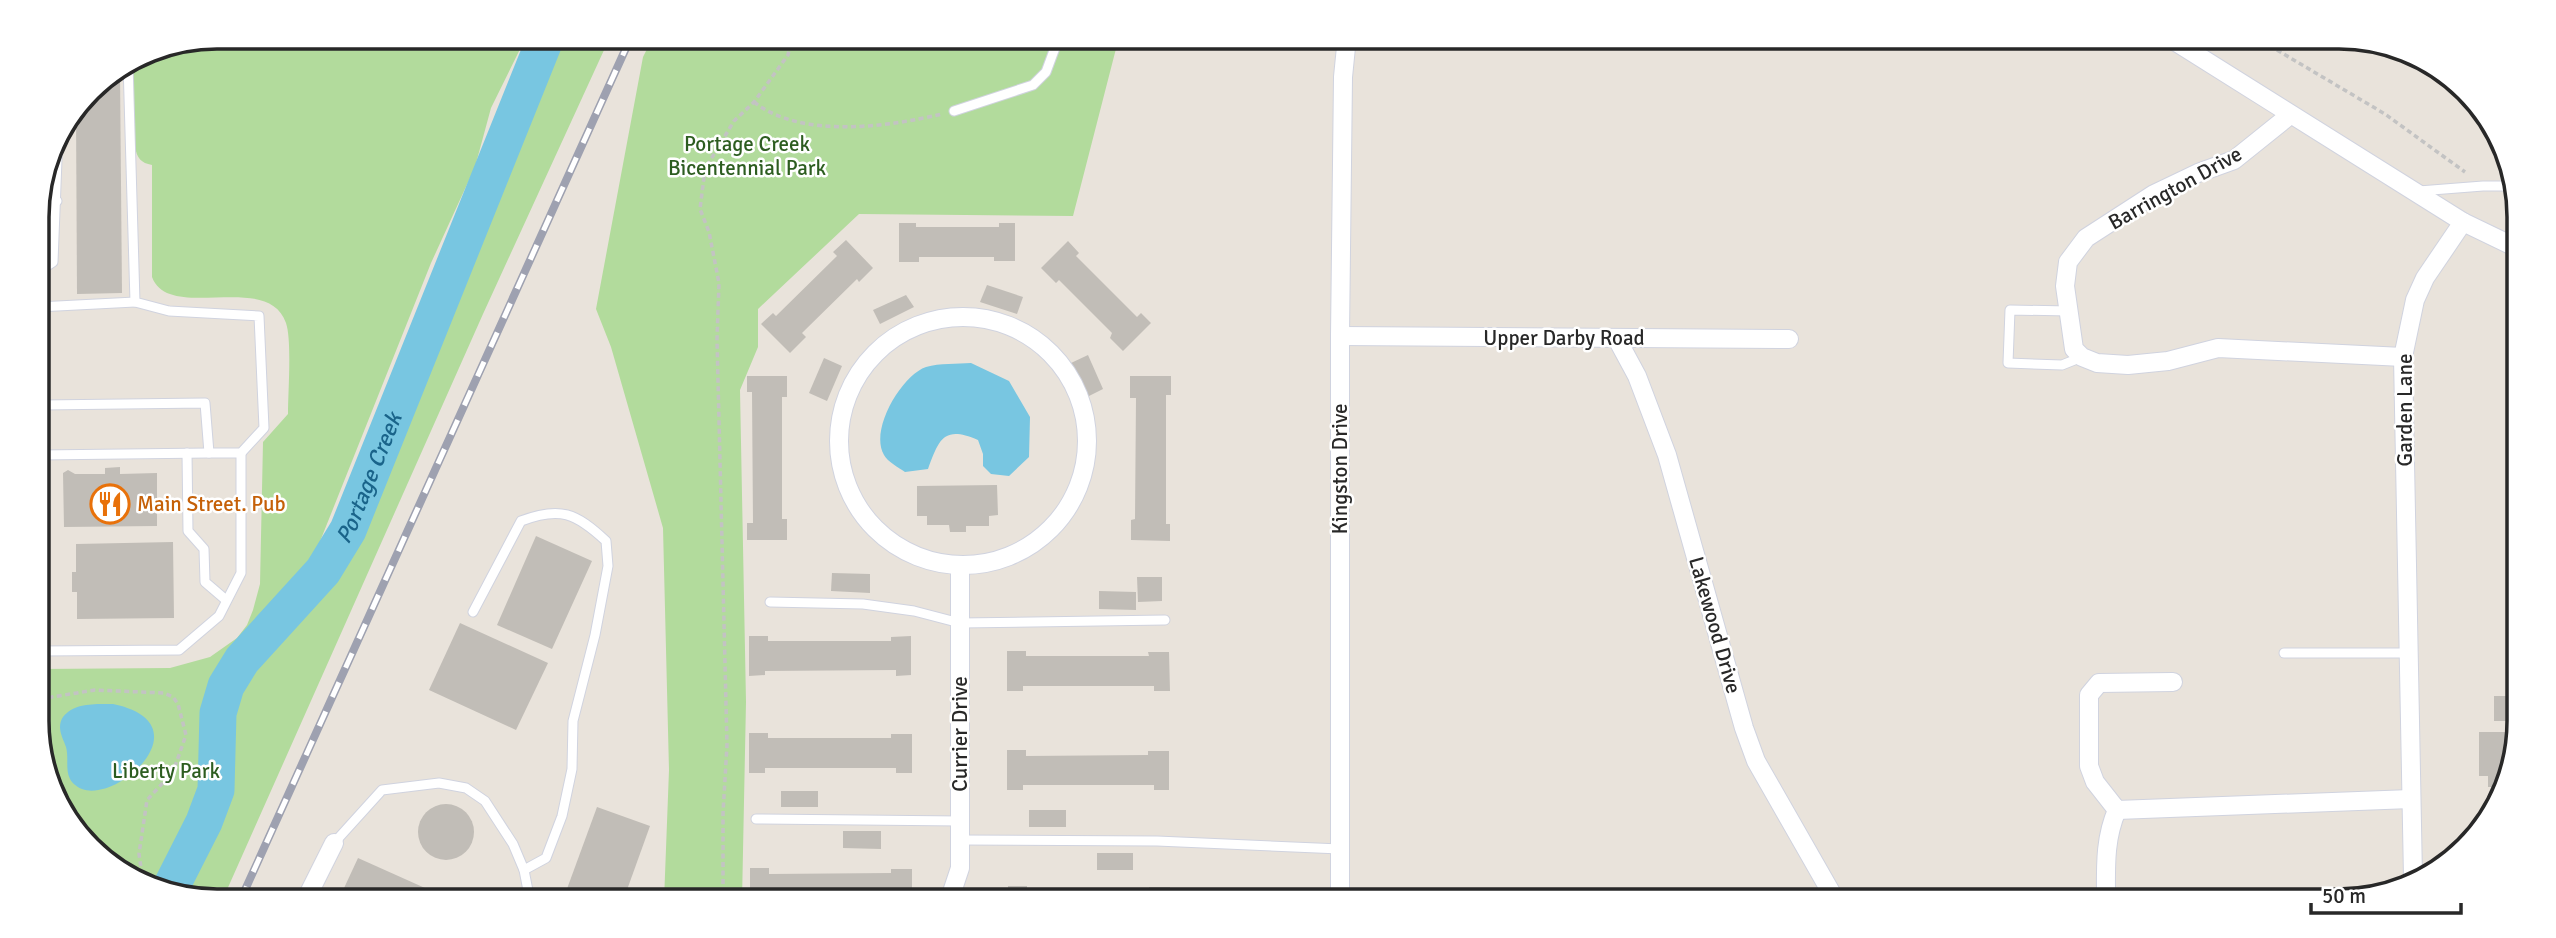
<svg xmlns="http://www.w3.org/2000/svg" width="2556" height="938" viewBox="0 0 2556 938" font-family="Signika,sans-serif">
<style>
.green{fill:#b2db9c}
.water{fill:#78c6e1}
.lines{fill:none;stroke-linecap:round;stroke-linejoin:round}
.river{stroke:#78c6e1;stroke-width:37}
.building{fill:#c1bdb7}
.service-casing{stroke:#d0d3df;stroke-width:11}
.minor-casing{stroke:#d0d3df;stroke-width:20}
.path{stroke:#c3c3c3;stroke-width:3.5;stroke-dasharray:5 3.5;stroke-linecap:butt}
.service{stroke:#fff;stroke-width:9}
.minor{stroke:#fff;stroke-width:18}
.rail-casing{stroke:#9ea1b0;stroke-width:8}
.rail{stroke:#fff;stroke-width:5;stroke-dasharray:16;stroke-linecap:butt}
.labels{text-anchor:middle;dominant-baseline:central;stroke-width:5;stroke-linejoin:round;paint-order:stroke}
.park-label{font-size:21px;fill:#2d5d20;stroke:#fff}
.street-label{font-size:21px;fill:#282828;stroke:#fff}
.food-label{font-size:21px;fill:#c56008;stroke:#fff;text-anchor:start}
.water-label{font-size:23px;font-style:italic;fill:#1a648a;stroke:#fff}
.rim{fill:none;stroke:#282828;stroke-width:3.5}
</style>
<rect width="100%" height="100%" fill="#e9e3db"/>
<g class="green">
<path d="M217 37H526L491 108 475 167 431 263 317 549 273 615 226 667H250C279 636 309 607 334 573 350 551 361 525 372 500L556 37H610L483 314 222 901 159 892 82 840 40 756V669L170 668 210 657 237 638 247 625 253 610 260 584 263 442 288 414C288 392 292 341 286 323 268 270 169 323 152 277V165C141 163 137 158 135 147L132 60 148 50Z"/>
<path d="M653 37H1119L1073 216 859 214 758 309V347L740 390 746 702 742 901H664L669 770 663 528 611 347 596 309 643 57Z"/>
</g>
<g class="water">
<path d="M971 363 1009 381 1030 417 1029 457 1009 476 991 474 983 466V454L978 440C943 425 939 440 928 469L905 472C899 468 887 461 884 455 869 430 902 375 926 367 940 363 957 364 971 363Z"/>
<path d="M113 704C205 723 119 803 82 789 77 787 72 783 70 779 65 769 69 758 66 747 64 741 60 734 60 727 60 723 61 720 63 717 74 702 98 704 113 704Z"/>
</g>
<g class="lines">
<path class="river" id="s1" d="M168 893 204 822 216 790 218 713 226 686 242 660 323 571 348 530 546 37"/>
</g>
<g class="building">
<path d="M113 73H120L122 293 77 294 76 111 98 82Z"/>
<path d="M899 223H916V227H999V223H1015V261H994V257H919V262H899Z"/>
<path d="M846 240 873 268 859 282 857 279 802 333 806 337 790 353 761 324 773 313 776 316 837 256 833 252Z"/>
<path d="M1068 241 1079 253 1076 256 1137 317 1141 313 1151 323 1123 351 1110 338 1112 333 1059 280 1056 283 1041 268Z"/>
<path d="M987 285 1023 297 1017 314 980 302Z"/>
<path d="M906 295 914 307 880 324 873 310Z"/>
<path d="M1088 355 1103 389 1087 397 1071 363Z"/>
<path d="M824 358 842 366 827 401 809 393Z"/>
<path d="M747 376H787V397H782V519H787V540H747V523H753L752 392H747Z"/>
<path d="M1130 376H1171V395H1166V524H1170V541L1131 540V520L1135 519 1136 398H1130Z"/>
<path d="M120 467V474L157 473V526L64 527 63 473 68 470 75 474H105V468Z"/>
<path d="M997 485 998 515 989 516V526H966V532H950L949 525H927V516H917V486Z"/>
<path d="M536 536 592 561 552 649 497 625Z"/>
<path d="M173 542 174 618 77 619V592H72V572H76V544Z"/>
<path d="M832 573 870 574V593L831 591Z"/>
<path d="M1137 577H1162V601L1138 602Z"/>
<path d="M1099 591 1136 592V610L1099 609Z"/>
<path d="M460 623 548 663 516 730 429 690Z"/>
<path d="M749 636H768V641H891V637L911 636V675L896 676V670L765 671V675L749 676Z"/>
<path d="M1007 651H1026V656H1149L1148 652H1169L1170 691H1154V686H1023V691H1007Z"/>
<path d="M2494 696H2511V727H2506V721H2494Z"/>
<path d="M2479 732H2509V775H2504V787H2488V776H2479Z"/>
<path d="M749 733H768V738H891V734H912V773H896V768H765V773H749Z"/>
<path d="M1007 750H1026V756L1148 755V751H1169V790H1154V785H1023V790H1007Z"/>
<rect x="781" y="791" width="37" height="16"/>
<circle cx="446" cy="832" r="28"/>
<path d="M597 807 650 826 623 901H575L564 897Z"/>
<rect x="1029" y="810" width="37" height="17"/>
<path d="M843 831H881V849L843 848Z"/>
<rect x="1097" y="853" width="36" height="17"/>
<path d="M358 858 454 901H338Z"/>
<path d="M750 868H769V874L891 873V869H912V901H750Z"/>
<path d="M1008 886H1027V891H1149V887H1170V901H1008Z"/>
</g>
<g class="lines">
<g class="service-casing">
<g id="service">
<path d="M954 111 1033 85 1046 72 1059 37"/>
<path d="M2419 191 2483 186H2515"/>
<path d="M38 203 57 201"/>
<path d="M38 272 53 262 58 134"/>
<path d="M38 307 135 302"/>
<path d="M2069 311 2010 310 2008 363 2062 365 2082 357"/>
<path d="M38 313 42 320V405"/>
<path d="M187 453 188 531 204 549 205 582 226 600"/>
<path d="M39 455 42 405 205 403 209 453H241L264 428 259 316 169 311 135 302 128 63"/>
<path d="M39 526 42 517 39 455 209 453"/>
<path d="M770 602 863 604 914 611 960 623 1165 620"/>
<path d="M473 612 521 521C560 506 576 513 606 541L608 566 595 635 573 721 572 769 562 816 546 858 524 870"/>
<path d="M40 651 179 650 219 616 241 573V453"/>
<path d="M2284 653H2409"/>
<path d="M756 819 960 821"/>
<path d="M960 840 1157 841 1340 849"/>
<path d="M334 843 382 790 439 783 466 788 485 801 513 844 524 870 530 901"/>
</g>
</g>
<g class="minor-casing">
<g id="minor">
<path d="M2168 37 2463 222 2517 248"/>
<path d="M2290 115 2234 160 2198 173 2154 194 2086 238 2068 262 2065 286 2074 349 2082 357 2097 363 2128 365 2168 361 2218 348 2403 357"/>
<circle cx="963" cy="441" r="124"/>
<path d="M1340 336 1789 339"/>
<path d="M1617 339 1637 376 1667 455 1744 728 1756 761 1836 901"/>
<path d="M2173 682 2099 683 2089 695V766L2095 782 2117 810 2411 799"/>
<path d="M2413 877 2403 357 2415 300 2425 278 2463 222"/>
<path d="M305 901 334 843"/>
<path d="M949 901 960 868V565"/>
<path d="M1340 901V336L1343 77 1347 37"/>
<path d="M2106 901C2106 869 2104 840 2117 810"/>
</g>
</g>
<g class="path">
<path d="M2255 37 2385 114 2465 172"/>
<path d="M754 102C801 139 887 127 942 114"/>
<path d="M2506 201 2517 208"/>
<path d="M40 699 95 690 164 693 173 697 178 704 186 735 173 772 147 800 139 854 143 881"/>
<path d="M723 901V813L727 745 717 339 719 283 709 232 700 209 705 169 734 121 754 102 788 55 792 37"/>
</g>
<use href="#service" class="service"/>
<use href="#minor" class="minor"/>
<g class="rail-casing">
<path id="rail" d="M240 901 631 37"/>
</g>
<use href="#rail" class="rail"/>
</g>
<defs>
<g id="restaurant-ring" transform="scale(2.0125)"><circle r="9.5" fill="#fff" stroke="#e8710a" stroke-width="1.5"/><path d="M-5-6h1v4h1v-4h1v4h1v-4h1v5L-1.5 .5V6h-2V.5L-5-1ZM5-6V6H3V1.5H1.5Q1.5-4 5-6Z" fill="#e8710a"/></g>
</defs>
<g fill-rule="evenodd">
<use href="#restaurant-ring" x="110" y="504"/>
</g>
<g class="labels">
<g class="park-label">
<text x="747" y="144">Portage Creek<tspan x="747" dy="24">Bicentennial Park</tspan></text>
<text x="166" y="771">Liberty Park</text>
</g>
<g class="street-label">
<text transform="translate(2175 188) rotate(-29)">Barrington Drive</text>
<text x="1564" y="338">Upper Darby Road</text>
<text transform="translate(2405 410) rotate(-90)">Garden Lane</text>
<text transform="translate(1340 469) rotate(-90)">Kingston Drive</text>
<text transform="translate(1715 625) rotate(74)">Lakewood Drive</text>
<text transform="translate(960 734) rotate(-90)">Currier Drive</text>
</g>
<g class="food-label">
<text x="137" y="504">Main Street. Pub</text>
</g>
<g class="water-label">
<text stroke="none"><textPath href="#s1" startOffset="474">Portage Creek</textPath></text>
</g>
</g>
<path d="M0 0H2556V938H0ZM217 49H2339A168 168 0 0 1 2507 217V721A168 168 0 0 1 2339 889H217A168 168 0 0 1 49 721V217A168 168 0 0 1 217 49Z" fill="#fff" fill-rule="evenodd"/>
<path class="rim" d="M217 49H2339A168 168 0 0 1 2507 217V721A168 168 0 0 1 2339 889H217A168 168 0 0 1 49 721V217A168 168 0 0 1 217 49Z"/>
<path d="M2311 903v10h150v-10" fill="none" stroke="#282828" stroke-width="3.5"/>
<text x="2322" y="903" font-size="21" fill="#282828" stroke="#ffffff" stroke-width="5" paint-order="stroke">50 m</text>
</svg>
